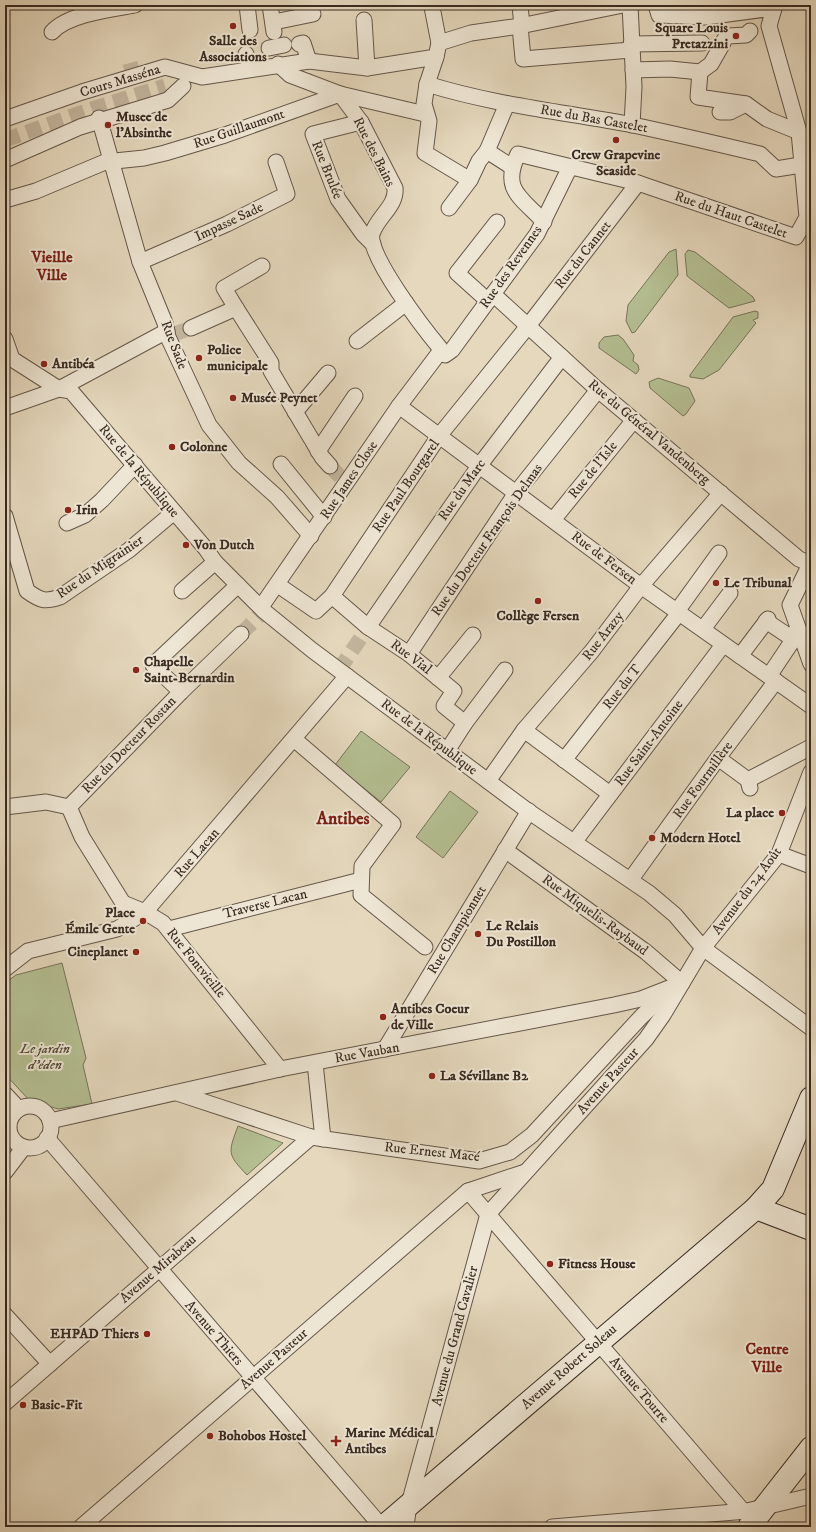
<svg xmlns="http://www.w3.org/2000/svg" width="816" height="1532" viewBox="0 0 816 1532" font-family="'IM FELL DW Pica',serif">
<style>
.green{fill:#b4bf92;stroke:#76755a}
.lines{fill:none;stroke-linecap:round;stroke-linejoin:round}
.street-tunnel{stroke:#c3b59e;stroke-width:15;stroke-dasharray:15 8;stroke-linecap:butt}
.street-casing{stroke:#645649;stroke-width:17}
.secondary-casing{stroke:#392b22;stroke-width:24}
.street{stroke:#eee6d4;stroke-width:15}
.secondary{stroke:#eee6d4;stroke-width:22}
.poi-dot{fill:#8f2418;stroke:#eee6d4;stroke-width:1.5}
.labels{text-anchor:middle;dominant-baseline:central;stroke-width:4;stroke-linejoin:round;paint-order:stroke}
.poi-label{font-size:14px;font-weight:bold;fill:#392b22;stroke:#eee6d4;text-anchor:start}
.street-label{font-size:14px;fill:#392b22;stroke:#eee6d4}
.park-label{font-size:14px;font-style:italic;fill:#524938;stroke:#eee6d4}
.quarter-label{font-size:16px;font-weight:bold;fill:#7a1f14;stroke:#eee6d4}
.district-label{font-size:18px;font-weight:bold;fill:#7a1f14;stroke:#eee6d4}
</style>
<rect width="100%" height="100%" fill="#e5d8bd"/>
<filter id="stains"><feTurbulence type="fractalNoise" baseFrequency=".005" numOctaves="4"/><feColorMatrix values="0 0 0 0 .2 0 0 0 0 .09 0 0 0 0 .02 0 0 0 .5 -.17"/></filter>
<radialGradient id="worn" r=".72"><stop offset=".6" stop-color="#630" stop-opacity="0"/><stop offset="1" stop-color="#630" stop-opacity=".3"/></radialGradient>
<g class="green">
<path d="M676 249 678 275 635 332 632 333 626 321 628 305 669 252Z"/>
<path d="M688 250 695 252 753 297 755 301 729 308 687 276 685 254Z"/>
<path d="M755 311 758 312V318L753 320 756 323 719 370 703 379 690 377V375L733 317Z"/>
<path d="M618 335 623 339 634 355 633 361 638 365 639 370 636 374 599 348V343L604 337Z"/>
<path d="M658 378 689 388 695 401 686 414 683 416 650 388 649 382Z"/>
<path d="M361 731 410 767 381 802 335 765Z"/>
<path d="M450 791 478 812 443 858 416 837Z"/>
<path d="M62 963 86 1058 83 1065 92 1104 58 1109 29 1100 5 1074V983L16 975Z"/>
<path d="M238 1126 283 1143 247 1175C227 1154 228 1153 238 1126Z"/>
</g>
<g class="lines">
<g class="street-tunnel">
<path d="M130 63 132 70"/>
<path d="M5 140 95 108 165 86"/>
<path d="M174 334 191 328"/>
<path d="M330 466 346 483"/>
<path d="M241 634 260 615"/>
<path d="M339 670 368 627"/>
</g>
<g class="street-casing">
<g id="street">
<path d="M247 5 250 30"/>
<path d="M270 5 274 32"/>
<path d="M520 5 522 26"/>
<path d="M630 5 634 87 632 125"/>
<path d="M656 5 659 15 705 17 774 8"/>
<path d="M432 7 439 43"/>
<path d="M364 20 367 68"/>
<path d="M274 22 313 14"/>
<path d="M520 26 523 59 631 50"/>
<path d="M52 32C68 14 112 9 135 5"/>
<path d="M724 40 728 36 746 35 750 31"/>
<path d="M299 44 303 43 309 61"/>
<path d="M631 44 702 43"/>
<path d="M269 48 284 45"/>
<path d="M246 54 250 69"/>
<path d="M436 57 427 84 424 104 429 121 425 153 470 180 479 161 487 151"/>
<path d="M278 64 290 75 340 94 361 122 395 188C397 206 377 217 372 234 367 255 425 330 440 348L439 353"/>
<path d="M633 70 670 69 700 72"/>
<path d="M700 72 698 97 746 104 767 119 799 132"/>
<path d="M700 72 711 64 723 43"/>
<path d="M427 84C494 105 564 112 633 125 675 134 718 144 760 154L776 169 801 165"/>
<path d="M507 104 487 151 512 167"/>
<path d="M720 112H730L746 104"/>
<path d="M99 118 140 262 165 323 168 337 209 425 239 463 277 497 311 536"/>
<path d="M5 119 82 92 165 67 202 77 309 61 367 68 436 57 439 43 471 33 520 26 623 5"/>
<path d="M361 122 313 134 338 199 363 234 373 244"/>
<path d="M5 160 80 127 168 100 183 86"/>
<path d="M5 200 36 191 105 162 144 158 165 153 225 135 340 94 425 114"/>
<path d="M449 208 470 180"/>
<path d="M544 222C521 197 501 190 518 154L638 183 796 237 807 217 799 132 769 26 775 5"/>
<path d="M140 262 227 224 287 194 276 162"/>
<path d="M493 294 598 390 799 559 811 564"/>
<path d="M488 301 457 273 497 222"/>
<path d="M236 308 224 288 262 266"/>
<path d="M191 328 236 308 271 363V371L322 457 330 466"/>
<path d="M5 339 12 359 59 389 71 391 206 549 215 562 264 611 312 650 528 811 649 893 675 915 703 948 811 1028"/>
<path d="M357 341 406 303"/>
<path d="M439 353 445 355 452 350 537 234 570 167"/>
<path d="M399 406 641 586 811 706"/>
<path d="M5 408 59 389 167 331"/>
<path d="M295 412 328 373"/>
<path d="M318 451 355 396"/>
<path d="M281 464 324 517"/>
<path d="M5 516 27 591C41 601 45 602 60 597L129 550 174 512"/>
<path d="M553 520 634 420"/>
<path d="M67 523 85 515 102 500 135 465"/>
<path d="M811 562 790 605 811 664"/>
<path d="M278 585 316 611 332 596 439 436 528 326 638 183"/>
<path d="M182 591 215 562"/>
<path d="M332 596 368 627 409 654 454 691 444 706 465 723"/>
<path d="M261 607 399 406 439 353"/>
<path d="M766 621 793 639"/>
<path d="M368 627 479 466 562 357"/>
<path d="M703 629 730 593"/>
<path d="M409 654 516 493 598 390"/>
<path d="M740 656 768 619"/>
<path d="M769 676 791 643 794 633"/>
<path d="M438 678 473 635"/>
<path d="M181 692 153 665 238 585"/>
<path d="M524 730 610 794"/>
<path d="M294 739 393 824 362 866 361 895 425 947"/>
<path d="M447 751 465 723 505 670"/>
<path d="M718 758 748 780 750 788"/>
<path d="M564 760 679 613 680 607 719 553"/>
<path d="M748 780 811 747"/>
<path d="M488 781 524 730 592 651 641 586 721 493"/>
<path d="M5 807 46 802 69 807"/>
<path d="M69 807 82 837 123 903 145 912 163 923 280 1069"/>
<path d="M69 807 181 692 241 634"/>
<path d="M575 841 723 645"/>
<path d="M505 850 646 952 682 983"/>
<path d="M779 854 811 866"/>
<path d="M631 879 718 758 776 681"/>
<path d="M169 929 361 880"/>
<path d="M5 969 28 951 117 929 145 912 347 676"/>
<path d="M385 1049 529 811"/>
<path d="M315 1063 323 1139"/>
<path d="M177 1093 311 1137 479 1161 510 1152 532 1135 641 1017 667 992"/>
<path d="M5 1094 19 1109"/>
<circle cx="30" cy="1127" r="21"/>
<path d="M50 1121 280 1069 614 1005 641 999 682 983"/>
<path d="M47 1138 382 1527"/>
<path d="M5 1172 24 1147"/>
<path d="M468 1191 743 1511"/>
<path d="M5 1315 50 1364"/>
<path d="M5 1403 311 1137"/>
<path d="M81 1527 468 1191 525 1172"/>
<path d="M406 1527 409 1504 488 1214 646 1039 663 1015 703 948 779 854 811 772"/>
<path d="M552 1527 747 1511 811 1496"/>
</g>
</g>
<g class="secondary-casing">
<g id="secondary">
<path d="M756 1208 811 1229"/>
<path d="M383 1527 756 1208 773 1189 811 1098"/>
<path d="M749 1527 811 1448"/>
</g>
</g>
<use href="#street" class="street"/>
<use href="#secondary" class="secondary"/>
</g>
<g class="poi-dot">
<circle cx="233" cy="26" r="4"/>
<circle cx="736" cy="36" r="4"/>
<circle cx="108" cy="125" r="4"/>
<circle cx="616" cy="140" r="4"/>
<circle cx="199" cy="358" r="4"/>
<circle cx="44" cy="364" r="4"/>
<circle cx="233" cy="398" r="4"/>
<circle cx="172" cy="447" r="4"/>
<circle cx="68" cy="510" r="4"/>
<circle cx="186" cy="545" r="4"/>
<circle cx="716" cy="583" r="4"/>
<circle cx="538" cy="601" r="4"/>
<circle cx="136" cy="670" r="4"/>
<circle cx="782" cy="813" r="4"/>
<circle cx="652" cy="838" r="4"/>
<circle cx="143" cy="921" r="4"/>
<circle cx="478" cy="934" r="4"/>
<circle cx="136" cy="952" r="4"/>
<circle cx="383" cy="1017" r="4"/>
<circle cx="432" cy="1076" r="4"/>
<circle cx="550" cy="1264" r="4"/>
<circle cx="147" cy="1334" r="4"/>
<circle cx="23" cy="1405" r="4"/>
<circle cx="210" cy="1436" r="4"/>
<path d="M334 1435h4v4h4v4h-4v4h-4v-4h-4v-4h4z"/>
</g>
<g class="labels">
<g class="poi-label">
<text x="728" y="28" text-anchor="end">Square Louis<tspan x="728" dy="16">Pretazzini</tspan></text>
<text x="233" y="41" text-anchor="middle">Salle des<tspan x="233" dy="16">Associations</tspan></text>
<text x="116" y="117">Musee de<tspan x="116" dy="16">l'Absinthe</tspan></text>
<text x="616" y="155" text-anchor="middle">Crew Grapevine<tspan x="616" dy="16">Seaside</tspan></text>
<text x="207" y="350">Police<tspan x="207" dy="16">municipale</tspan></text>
<text x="52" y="364">Antibéa</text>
<text x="241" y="398">Musée Peynet</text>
<text x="180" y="447">Colonne</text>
<text x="76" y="510">Irin</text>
<text x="194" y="545">Von Dutch</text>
<text x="724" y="583">Le Tribunal</text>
<text x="538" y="616" text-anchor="middle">Collège Fersen</text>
<text x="144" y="662">Chapelle<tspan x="144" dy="16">Saint-Bernardin</tspan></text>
<text x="774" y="813" text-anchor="end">La place</text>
<text x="660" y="838">Modern Hotel</text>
<text x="135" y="913" text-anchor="end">Place<tspan x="135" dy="16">Émile Gente</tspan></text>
<text x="486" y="926">Le Relais<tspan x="486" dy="16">Du Postillon</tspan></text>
<text x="128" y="952" text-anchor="end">Cineplanet</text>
<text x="391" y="1009">Antibes Coeur<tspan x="391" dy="16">de Ville</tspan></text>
<text x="440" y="1076">La Sévillane B2</text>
<text x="558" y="1264">Fitness House</text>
<text x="139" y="1334" text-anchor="end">EHPAD Thiers</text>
<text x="31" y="1405">Basic-Fit</text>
<text x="345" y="1433">Marine Médical<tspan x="345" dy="16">Antibes</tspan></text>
<text x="218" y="1436">Bohobos Hostel</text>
</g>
<g class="street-label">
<text transform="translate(120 81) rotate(-17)">Cours Masséna</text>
<text transform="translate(594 119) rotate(10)">Rue du Bas Castelet</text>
<text transform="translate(239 129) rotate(-19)">Rue Guillaumont</text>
<text transform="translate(374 152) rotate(63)">Rue des Bains</text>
<text transform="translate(327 170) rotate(68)">Rue Brulée</text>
<text transform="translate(731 215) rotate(19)">Rue du Haut Castelet</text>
<text transform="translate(229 222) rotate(-25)">Impasse Sade</text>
<text transform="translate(583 255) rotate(-52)">Rue du Cannet</text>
<text transform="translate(511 267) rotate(-55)">Rue des Revennes</text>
<text transform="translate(174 345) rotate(69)">Rue Sade</text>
<text transform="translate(649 432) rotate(40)">Rue du Général Vandenberg</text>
<text transform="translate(593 470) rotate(-51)">Rue de l'Isle</text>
<text transform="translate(139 471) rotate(50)">Rue de la République</text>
<text transform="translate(349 480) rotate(-56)">Rue James Close</text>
<text transform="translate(406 486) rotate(-56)">Rue Paul Bourgarel</text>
<text transform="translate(462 490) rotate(-55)">Rue du Marc</text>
<text transform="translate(487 540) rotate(-55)">Rue du Docteur François Delmas</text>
<text transform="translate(604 558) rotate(37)">Rue de Fersen</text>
<text transform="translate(100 567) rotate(-34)">Rue du Migrainier</text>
<text transform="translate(603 636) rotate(-52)">Rue Arazy</text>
<text transform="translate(411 657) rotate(37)">Rue Vial</text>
<text transform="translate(622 687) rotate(-52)">Rue du T</text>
<text transform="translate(429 737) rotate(37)">Rue de la République</text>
<text transform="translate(649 743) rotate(-53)">Rue Saint-Antoine</text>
<text transform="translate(129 745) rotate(-46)">Rue du Docteur Rostan</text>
<text transform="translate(703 780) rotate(-54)">Rue Fourmillère</text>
<text transform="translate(197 853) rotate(-49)">Rue Lacan</text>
<text transform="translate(747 891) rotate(-53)">Avenue du 24 Août</text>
<text transform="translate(265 904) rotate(-14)">Traverse Lacan</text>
<text transform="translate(595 915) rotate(36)">Rue Miquelis-Raybaud</text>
<text transform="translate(457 930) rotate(-59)">Rue Championnet</text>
<text transform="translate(196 963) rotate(51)">Rue Fontvieille</text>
<text transform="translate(367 1053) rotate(-10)">Rue Vauban</text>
<text transform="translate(608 1081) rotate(-48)">Avenue Pasteur</text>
<text transform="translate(432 1152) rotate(6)">Rue Ernest Macé</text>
<text transform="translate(158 1269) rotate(-41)">Avenue Mirabeau</text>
<text transform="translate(214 1333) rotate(49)">Avenue Thiers</text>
<text transform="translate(455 1336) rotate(-75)">Avenue du Grand Cavalier</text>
<text transform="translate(274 1359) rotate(-41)">Avenue Pasteur</text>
<text transform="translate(569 1367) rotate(-41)">Avenue Robert Soleau</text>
<text transform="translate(639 1390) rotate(49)">Avenue Tourre</text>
</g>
<g class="park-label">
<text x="45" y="1049">Le jardin<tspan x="45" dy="16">d'éden</tspan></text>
</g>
<g class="quarter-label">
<text x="52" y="257">Vieille<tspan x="52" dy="18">Ville</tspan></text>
<text x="767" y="1349">Centre<tspan x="767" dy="18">Ville</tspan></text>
</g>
<g class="district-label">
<text x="343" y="819">Antibes</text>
</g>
</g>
<rect width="816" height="1532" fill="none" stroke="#e5d8bd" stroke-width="20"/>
<rect x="6" y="6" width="804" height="1520" fill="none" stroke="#392b22" stroke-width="2"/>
<rect x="10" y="10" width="796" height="1512" fill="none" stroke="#392b22"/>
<rect width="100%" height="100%" filter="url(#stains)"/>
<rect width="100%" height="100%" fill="url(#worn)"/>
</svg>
